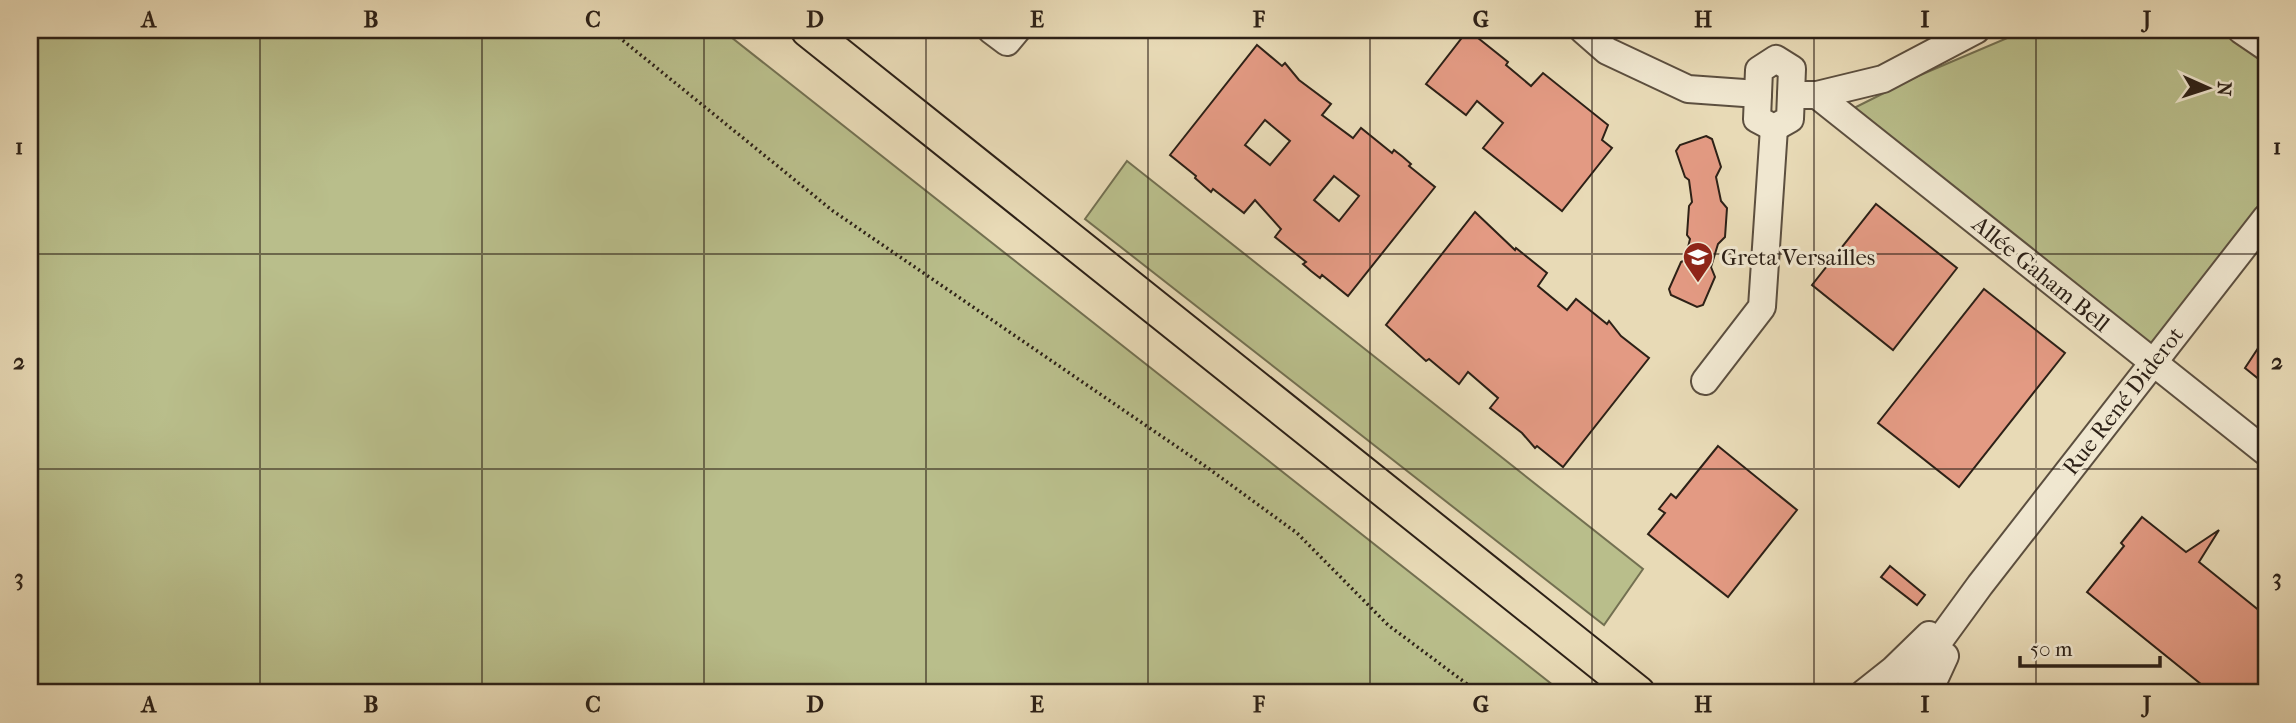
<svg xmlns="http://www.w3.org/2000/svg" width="2296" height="723" viewBox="0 0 2296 723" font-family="'IM FELL French Canon',serif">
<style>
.green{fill:#b9be8b;stroke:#737051;stroke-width:2}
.building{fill:#e39a83;stroke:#2d2117;stroke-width:2;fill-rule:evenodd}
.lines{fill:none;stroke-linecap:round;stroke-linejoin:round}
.minor-casing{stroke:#5c4f3f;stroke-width:30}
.major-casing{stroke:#2d2117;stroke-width:37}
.path{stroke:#2d2117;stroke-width:3.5;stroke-dasharray:2 3.5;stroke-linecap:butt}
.minor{stroke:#f0e7d0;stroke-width:26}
.major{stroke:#e8dab6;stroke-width:33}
.grid{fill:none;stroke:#2d2117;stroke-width:2;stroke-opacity:0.55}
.labels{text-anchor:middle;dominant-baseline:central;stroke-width:6;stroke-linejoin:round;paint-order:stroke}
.poi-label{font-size:23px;fill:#2d2117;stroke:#f0e7d0;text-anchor:start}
.street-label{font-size:23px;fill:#2d2117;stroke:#f0e7d0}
.neatline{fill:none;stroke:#2d2117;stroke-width:2.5}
.grid-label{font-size:23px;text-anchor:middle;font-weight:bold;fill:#2d2117}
</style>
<rect width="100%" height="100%" fill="#e8dab6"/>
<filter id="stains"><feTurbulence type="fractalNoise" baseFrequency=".00286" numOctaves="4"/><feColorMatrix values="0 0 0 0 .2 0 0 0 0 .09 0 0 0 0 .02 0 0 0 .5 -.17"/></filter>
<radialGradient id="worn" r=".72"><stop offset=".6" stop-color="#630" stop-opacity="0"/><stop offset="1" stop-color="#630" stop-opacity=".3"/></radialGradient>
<g class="green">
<path d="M30 30H722L1563 693H30Z"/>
<path d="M2026 30H2228L2266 55V207L2148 352 1850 110 1918 76Z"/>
<path d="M1127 161 1643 569 1604 625 1085 219Z"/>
</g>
<g class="building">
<path d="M1468 30 1508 62 1506 65 1531 86 1543 73 1608 125 1602 140 1612 148 1562 211 1483 148 1503 123 1477 101 1466 115 1426 84Z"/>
<path d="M1257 45 1282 66 1285 63 1299 80 1331 104 1322 115 1353 138 1361 128 1392 153 1394 150 1403 157 1411 164 1409 166 1435 187 1348 296 1322 275 1320 278 1311 271 1303 264 1306 262 1275 237 1281 229 1255 200 1244 213 1213 189 1211 192 1195 178 1196 176 1170 155ZM1265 120 1290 141 1270 165 1245 145ZM1334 176 1359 196 1339 221 1314 200Z"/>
<path d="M1706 136 1712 139 1721 167 1716 177 1721 201 1727 208 1725 237 1718 244 1711 267 1715 277 1703 305 1697 307 1671 295 1669 289 1681 262 1685 260 1690 239 1687 235 1689 206 1692 202 1689 180 1685 177 1676 151 1680 145Z"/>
<path d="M1876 204 1957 268 1893 350 1812 285Z"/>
<path d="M1475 212 1515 250 1516 248 1547 273 1538 286 1567 310 1576 299 1607 324 1609 321 1621 336 1649 358 1563 467 1537 446 1535 448 1522 433 1490 408 1498 398 1468 372 1459 384 1429 359 1426 361 1386 325Z"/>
<path d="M1984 289 2065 353 1959 487 1878 423Z"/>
<path d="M2266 336V385L2245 368Z"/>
<path d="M1718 446 1797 510 1728 597 1648 534 1665 513 1659 509 1671 494 1676 498Z"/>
<path d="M2142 517 2186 552 2219 530 2199 562 2266 616V693H2212L2087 592 2124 546 2121 543Z"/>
<path d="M1890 566 1925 595 1917 605 1881 577Z"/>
</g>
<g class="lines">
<g class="minor-casing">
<g id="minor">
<path d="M991 30 1007 42 1017 30"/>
<path d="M1583 30 1607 51 1688 89 1758 94"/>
<path d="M2241 30 2266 47"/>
<path d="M1776 59 1792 69 1790 119 1774 128 1757 119 1759 70Z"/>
<path d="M1791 95H1817L1883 79 1976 30"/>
<path d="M1817 95 2266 452"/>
<path d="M1705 381 1762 307 1774 128"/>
<path d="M1864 693 1893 670 1929 635"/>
<path d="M1907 693 1926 659 1980 585 2266 218"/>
<path d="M1928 693 1945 656"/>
</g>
</g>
<g class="major-casing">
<path id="major" d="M808 30 1638 693"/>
</g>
<path class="path" d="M610 30 833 211 1205 466 1297 533 1388 625 1479 693"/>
<use href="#minor" class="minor"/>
<use href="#major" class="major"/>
</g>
<path class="grid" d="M260 30V693M482 30V693M704 30V693M926 30V693M1148 30V693M1370 30V693M1592 30V693M1814 30V693M2036 30V693M30 254H2266M30 469H2266"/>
<defs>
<g id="university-pin" transform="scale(1.575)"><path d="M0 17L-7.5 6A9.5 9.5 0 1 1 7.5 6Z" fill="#8f2418" stroke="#f0e7d0"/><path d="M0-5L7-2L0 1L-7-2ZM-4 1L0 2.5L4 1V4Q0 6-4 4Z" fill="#fff"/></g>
</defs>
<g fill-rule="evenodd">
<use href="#university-pin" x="1698" y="257"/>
</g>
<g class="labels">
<g class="poi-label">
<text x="1721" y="257">Greta Versailles</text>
</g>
<g class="street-label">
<text transform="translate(2041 274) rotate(39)">Allée Gaham Bell</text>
<text transform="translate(2123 401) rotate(-52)">Rue René Diderot</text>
</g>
</g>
<rect width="2296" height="723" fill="none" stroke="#e8dab6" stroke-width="77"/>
<g transform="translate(2208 88) rotate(93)" stroke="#f0e7d0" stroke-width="5" paint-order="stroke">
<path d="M0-5L12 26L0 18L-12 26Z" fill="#2d2117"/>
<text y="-10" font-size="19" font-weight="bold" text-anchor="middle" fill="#2d2117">N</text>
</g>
<path d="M2020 656v10h140v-10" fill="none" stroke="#2d2117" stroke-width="3.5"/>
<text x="2030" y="656" font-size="21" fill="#2d2117" stroke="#f0e7d0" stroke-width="5" paint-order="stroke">50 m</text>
<rect x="38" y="38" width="2220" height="646" class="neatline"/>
<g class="grid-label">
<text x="149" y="27">A</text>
<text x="371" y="27">B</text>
<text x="593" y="27">C</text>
<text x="815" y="27">D</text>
<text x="1037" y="27">E</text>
<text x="1259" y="27">F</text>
<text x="1481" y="27">G</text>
<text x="1703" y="27">H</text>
<text x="1925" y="27">I</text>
<text x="2147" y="27">J</text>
<text x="19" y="154">1</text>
<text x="2277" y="154">1</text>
<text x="19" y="369">2</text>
<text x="2277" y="369">2</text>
<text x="19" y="585">3</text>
<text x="2277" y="585">3</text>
<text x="149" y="712">A</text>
<text x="371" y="712">B</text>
<text x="593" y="712">C</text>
<text x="815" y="712">D</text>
<text x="1037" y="712">E</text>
<text x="1259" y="712">F</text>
<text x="1481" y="712">G</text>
<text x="1703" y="712">H</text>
<text x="1925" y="712">I</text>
<text x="2147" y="712">J</text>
</g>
<rect width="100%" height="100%" filter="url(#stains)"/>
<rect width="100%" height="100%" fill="url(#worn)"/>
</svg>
